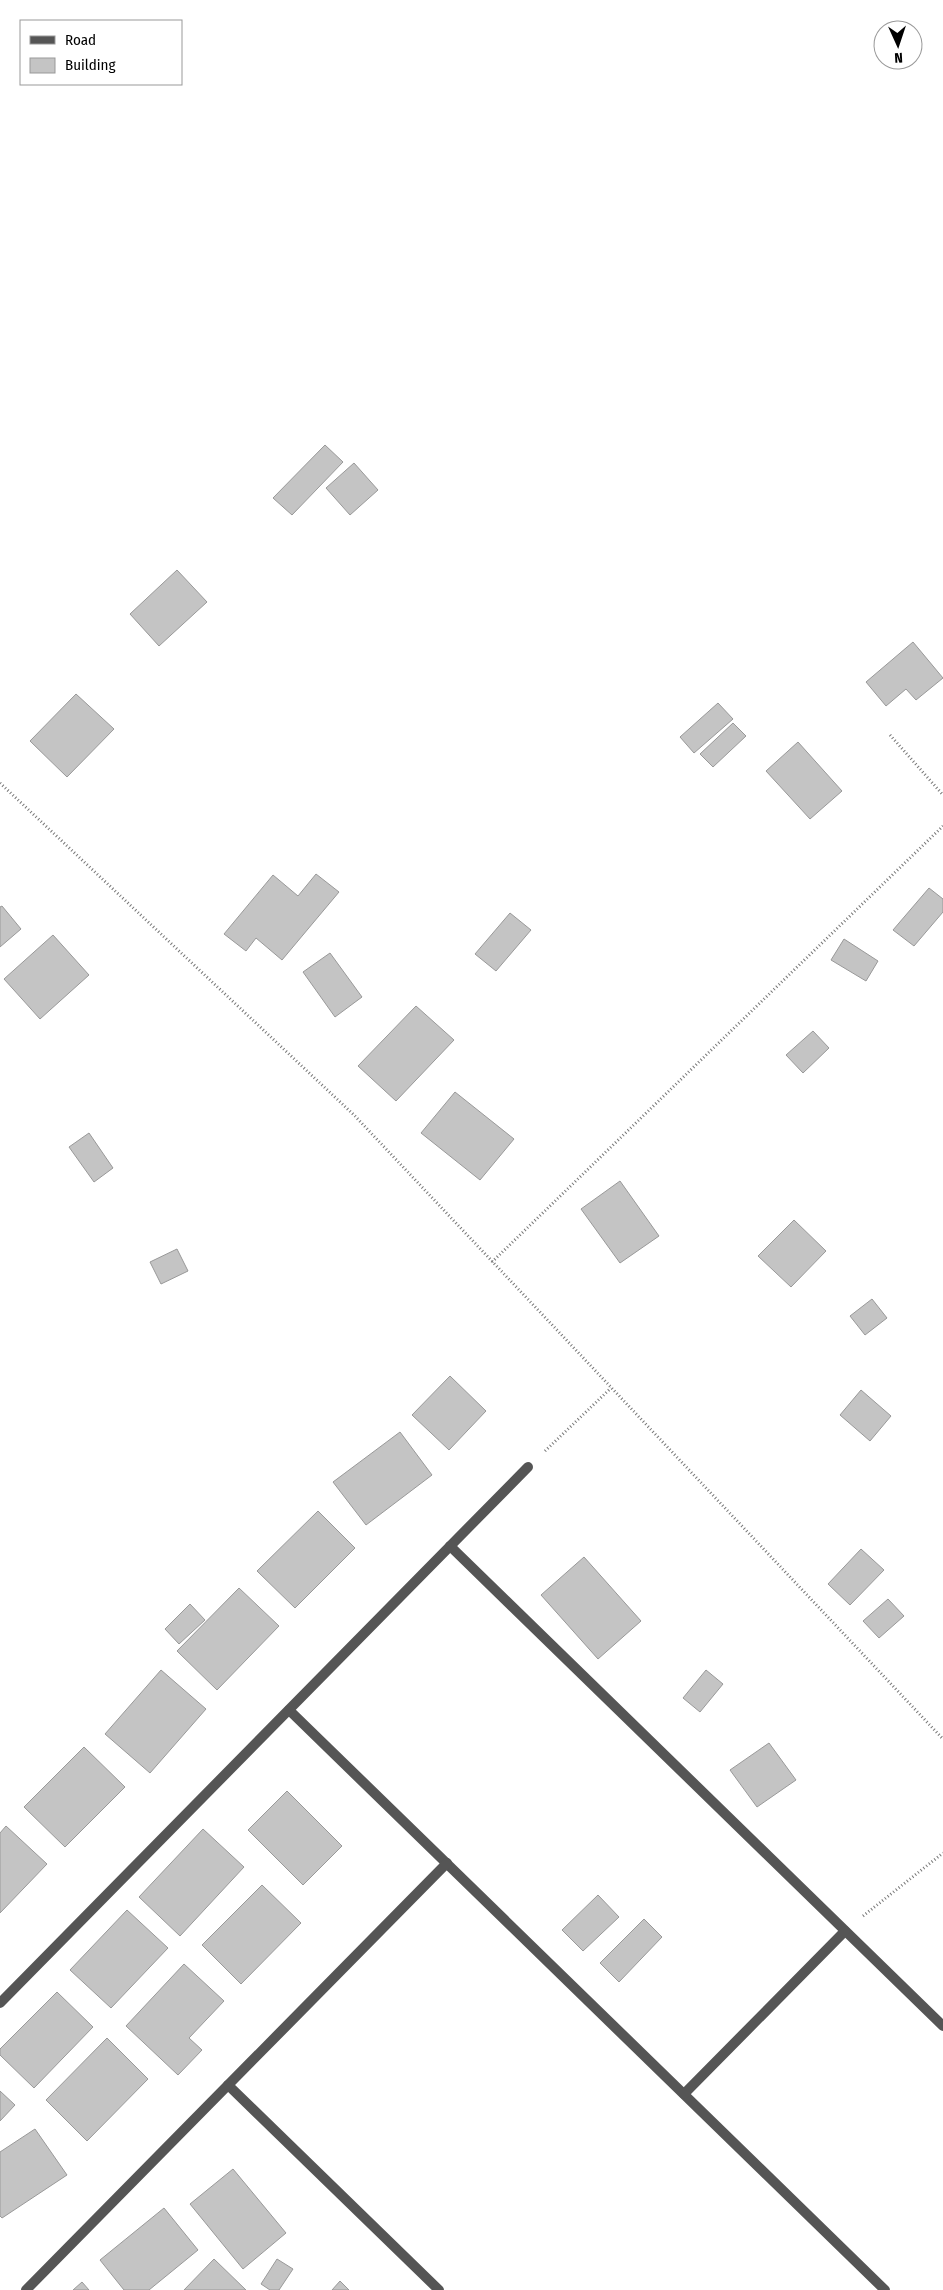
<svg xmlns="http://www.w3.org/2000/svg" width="943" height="2290" viewBox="0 0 943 2290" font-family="'Fira Sans Condensed',sans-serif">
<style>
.building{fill:#c4c4c4;stroke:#999}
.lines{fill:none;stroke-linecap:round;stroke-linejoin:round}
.path{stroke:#777;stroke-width:3;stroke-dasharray:1 2.5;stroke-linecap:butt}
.street{stroke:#555;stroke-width:10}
</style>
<rect width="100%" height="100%" fill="#fff"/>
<g class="building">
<path d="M325 445 343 462 292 515 273 498Z"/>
<path d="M354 463 378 490 350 515 326 488Z"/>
<path d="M177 570 207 602 159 646 130 614Z"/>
<path d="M913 642 943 678 916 700 906 689 886 706 866 682Z"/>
<path d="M76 694 114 729 67 777 30 741Z"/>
<path d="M718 703 733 719 694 753 680 737Z"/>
<path d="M733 723 746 736 713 767 700 754Z"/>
<path d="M798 742 842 791 810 819 766 771Z"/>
<path d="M316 874 339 892 282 960 256 938 246 951 224 934 273 875 298 896Z"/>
<path d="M929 888 943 899V912L914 946 893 930Z"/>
<path d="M2 906 21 929 0 947V907Z"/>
<path d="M510 913 531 930 496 971 475 954Z"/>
<path d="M53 935 89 975 40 1019 4 979Z"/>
<path d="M844 939 878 961 866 981 831 960Z"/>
<path d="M330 953 362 997 335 1017 303 972Z"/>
<path d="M416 1006 454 1040 396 1101 358 1066Z"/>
<path d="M813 1031 829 1048 803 1073 786 1055Z"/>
<path d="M455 1092 514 1139 480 1180 421 1133Z"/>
<path d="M89 1133 113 1168 94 1182 69 1147Z"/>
<path d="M620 1181 659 1236 620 1263 581 1209Z"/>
<path d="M794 1220 826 1251 791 1287 758 1256Z"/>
<path d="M177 1249 188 1271 161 1284 150 1262Z"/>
<path d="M872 1299 887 1318 865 1335 850 1316Z"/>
<path d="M450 1376 486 1411 449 1450 412 1415Z"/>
<path d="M861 1390 891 1416 870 1441 840 1415Z"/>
<path d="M400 1432 432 1475 366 1525 333 1482Z"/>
<path d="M318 1511 355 1548 295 1608 257 1571Z"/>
<path d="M861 1549 884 1570 850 1605 828 1584Z"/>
<path d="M584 1557 641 1621 598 1659 541 1595Z"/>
<path d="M239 1588 279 1626 217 1690 177 1651Z"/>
<path d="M888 1599 904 1616 879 1638 863 1621Z"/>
<path d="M190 1604 205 1620 179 1644 165 1629Z"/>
<path d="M161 1670 206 1709 150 1773 105 1734Z"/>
<path d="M706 1670 723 1684 700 1712 683 1698Z"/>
<path d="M769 1743 796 1780 757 1807 730 1770Z"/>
<path d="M84 1747 125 1787 65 1847 24 1807Z"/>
<path d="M287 1791 342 1846 303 1885 248 1830Z"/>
<path d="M6 1826 47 1864 0 1913V1833Z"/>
<path d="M203 1829 244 1867 180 1936 139 1897Z"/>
<path d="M262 1885 301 1923 241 1984 202 1945Z"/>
<path d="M598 1895 619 1917 583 1951 562 1930Z"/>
<path d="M127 1910 168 1948 111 2008 70 1970Z"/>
<path d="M644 1919 662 1937 619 1982 600 1963Z"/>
<path d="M184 1964 224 2001 189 2038 202 2050 178 2075 126 2026Z"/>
<path d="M57 1992 93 2027 34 2088 0 2055V2049Z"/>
<path d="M107 2038 148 2079 87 2141 46 2100Z"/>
<path d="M0 2091 15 2105 0 2121Z"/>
<path d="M35 2129 67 2175 2 2218 0 2216V2152Z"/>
<path d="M233 2169 286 2233 243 2269 190 2204Z"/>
<path d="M164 2208 198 2250 149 2290H124L100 2260Z"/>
<path d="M214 2259 246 2290H184Z"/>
<path d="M277 2259 293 2269 279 2290H270L261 2284Z"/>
<path d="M340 2281 349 2290H332Z"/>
<path d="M82 2282 89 2290H73Z"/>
</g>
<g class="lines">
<g class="path">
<path d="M890 735 943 795"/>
<path d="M0 783 354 1115 943 1739"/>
<path d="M492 1262 943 826"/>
<path d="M545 1451 611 1388"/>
<path d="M863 1916 943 1853"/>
</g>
<g class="street">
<path d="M450 1546 943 2026"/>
<path d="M289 1710 885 2290"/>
<path d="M0 2003 528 1467"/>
<path d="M228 2085 439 2290"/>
<path d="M684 2094 845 1931"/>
<path d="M26 2290 447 1863"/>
</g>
</g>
<rect x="20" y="20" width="162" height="65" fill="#ffffff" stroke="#999999"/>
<rect x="30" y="36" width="25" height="8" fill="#555555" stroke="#999999"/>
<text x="65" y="45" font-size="15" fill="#000000">Road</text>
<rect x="30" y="58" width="25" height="15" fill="#c4c4c4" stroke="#999999"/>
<text x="65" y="70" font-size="15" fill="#000000">Building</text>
<g transform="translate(898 45) rotate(177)"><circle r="24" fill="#ffffff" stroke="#999999"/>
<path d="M0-4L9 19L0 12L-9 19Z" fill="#000000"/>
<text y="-8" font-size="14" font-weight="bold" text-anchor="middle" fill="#000000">N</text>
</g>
</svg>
